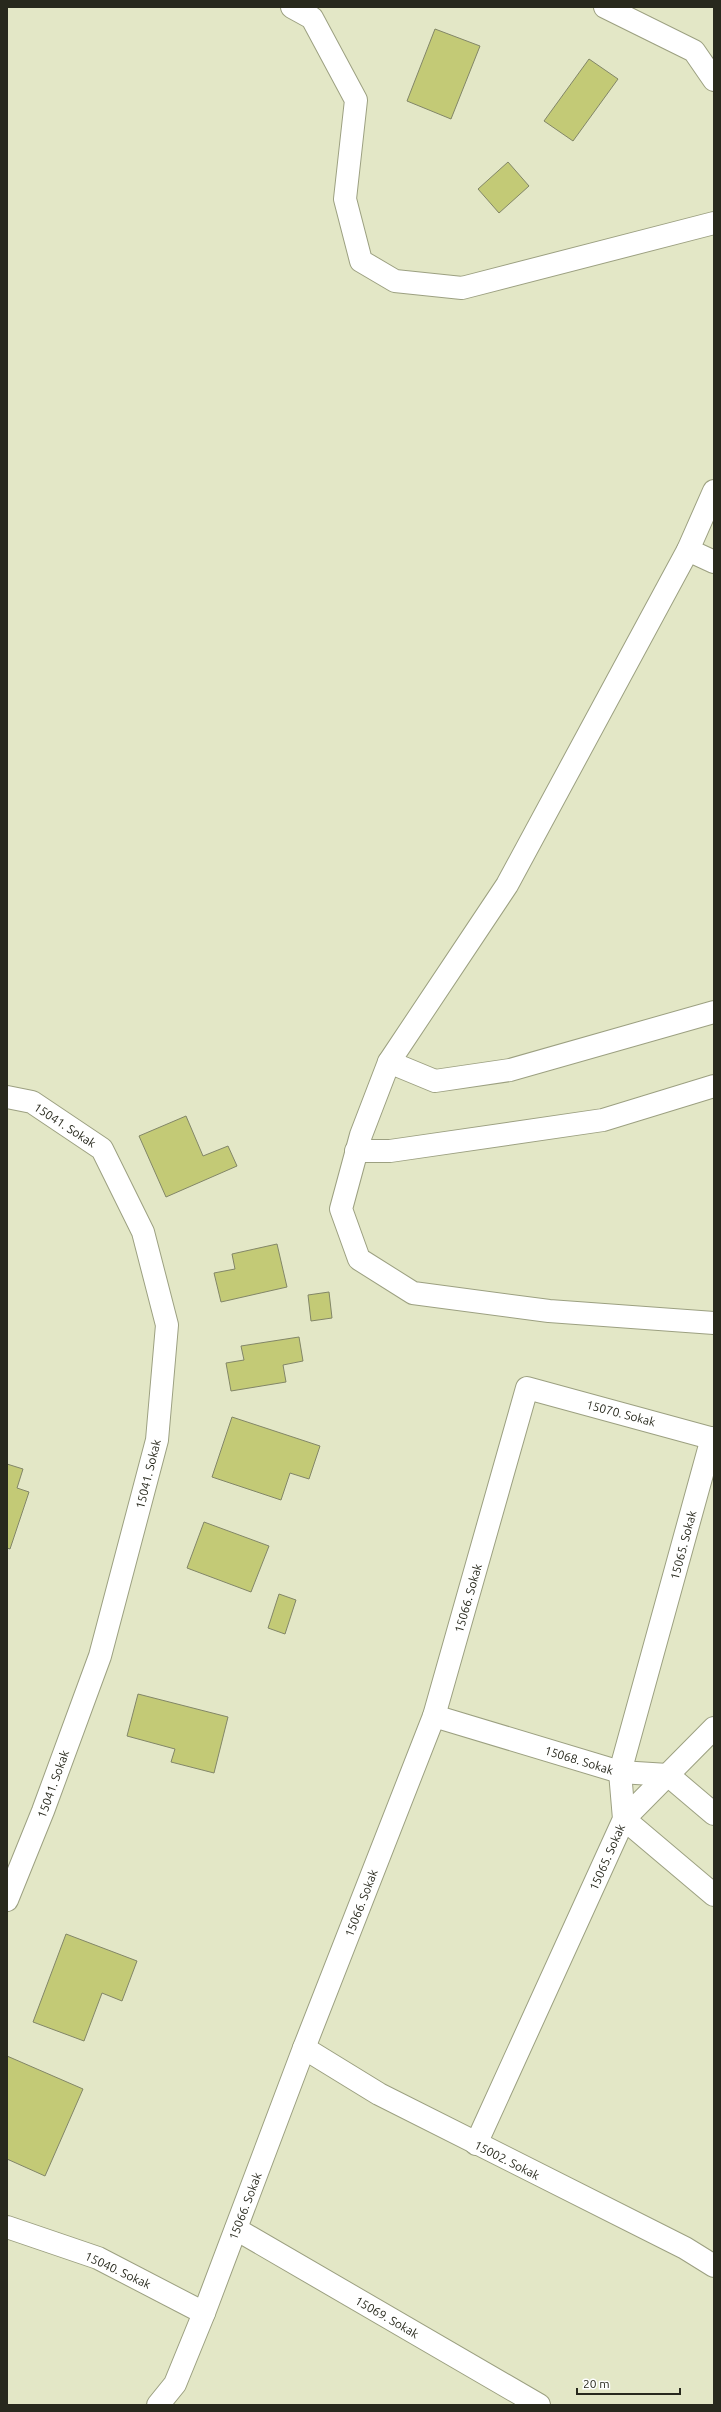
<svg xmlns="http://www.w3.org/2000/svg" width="721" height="2412" viewBox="0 0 721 2412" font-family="Ubuntu,sans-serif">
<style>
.building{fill:#c3ca76;stroke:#828667}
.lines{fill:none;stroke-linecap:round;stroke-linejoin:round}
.minor-casing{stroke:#9ca081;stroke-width:24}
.minor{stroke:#fff;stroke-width:22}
.labels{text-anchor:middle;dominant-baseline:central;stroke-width:3;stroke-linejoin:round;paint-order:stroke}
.street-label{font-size:12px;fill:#28291d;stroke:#fff}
</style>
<rect width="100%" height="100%" fill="#e3e7c6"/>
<g class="building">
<path d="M435 29 480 46 451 119 407 101Z"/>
<path d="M589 59 618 79 573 141 544 121Z"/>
<path d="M508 162 529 186 499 213 478 189Z"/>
<path d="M186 1116 203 1156 228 1146 237 1166 166 1197 139 1136Z"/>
<path d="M277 1244 287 1287 221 1302 214 1273 235 1269 232 1254Z"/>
<path d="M329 1292 332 1318 311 1321 308 1295Z"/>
<path d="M299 1337 303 1361 283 1365 286 1382 231 1391 226 1363 244 1360 241 1346Z"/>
<path d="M232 1417 320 1446 309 1479 290 1473 281 1500 212 1477Z"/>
<path d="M7 1464 23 1469 17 1488 29 1492 10 1549 7 1548Z"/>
<path d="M204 1522 269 1546 251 1592 187 1568Z"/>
<path d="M279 1594 296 1600 285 1634 268 1628Z"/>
<path d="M138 1694 228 1717 214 1773 171 1762 175 1749 127 1736Z"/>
<path d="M66 1934 137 1961 122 2001 102 1993 84 2041 33 2022Z"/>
<path d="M7 2056 83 2089 45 2176 7 2159Z"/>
</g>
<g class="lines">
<g class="minor-casing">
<g id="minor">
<path d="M292 7 312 18 356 100 345 199 361 261 395 281 462 288 714 223"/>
<path d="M605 7 694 51 714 80"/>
<path d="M714 491 688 550 507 885 389 1062 361 1135 341 1209 359 1259 413 1293 549 1311 714 1323"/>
<path d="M688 550 714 562"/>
<path d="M389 1062 435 1081 510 1070 714 1012"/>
<path d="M7 1097 32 1102 102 1149 143 1232 167 1325 157 1440 100 1656 43 1811 7 1900"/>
<path d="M356 1151H390L603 1120 714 1086"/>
<path d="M434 1716 620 1772 668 1775 714 1814"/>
<path d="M714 1728 624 1819 714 1895"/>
<path d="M304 2048 379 2094 685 2248 714 2266"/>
<path d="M476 2144 624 1819 620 1772 712 1438"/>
<path d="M7 2227 98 2258 204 2313"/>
<path d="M236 2229 539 2405"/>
<path d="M158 2405 175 2384 204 2313 304 2048 434 1716 527 1388 714 1439"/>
</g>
</g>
<use href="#minor" class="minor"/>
</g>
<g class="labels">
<g class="street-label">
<text transform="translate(65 1125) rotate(33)">15041. Sokak</text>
<text transform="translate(621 1413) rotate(15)">15070. Sokak</text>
<text transform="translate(148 1474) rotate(-76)">15041. Sokak</text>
<text transform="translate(683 1545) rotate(-75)">15065. Sokak</text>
<text transform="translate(468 1598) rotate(-74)">15066. Sokak</text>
<text transform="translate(579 1760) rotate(17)">15068. Sokak</text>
<text transform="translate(53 1784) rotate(-70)">15041. Sokak</text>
<text transform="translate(607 1857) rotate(-66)">15065. Sokak</text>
<text transform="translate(361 1903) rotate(-69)">15066. Sokak</text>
<text transform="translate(507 2160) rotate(27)">15002. Sokak</text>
<text transform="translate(245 2206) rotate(-69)">15066. Sokak</text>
<text transform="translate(118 2270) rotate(25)">15040. Sokak</text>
<text transform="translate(387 2317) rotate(30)">15069. Sokak</text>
</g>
</g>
<rect width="721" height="2412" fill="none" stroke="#28291d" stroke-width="16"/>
<path d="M577 2388v6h103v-6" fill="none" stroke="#28291d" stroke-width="2"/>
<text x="583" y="2388" font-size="12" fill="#28291d" stroke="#ffffff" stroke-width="3" paint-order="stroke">20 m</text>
</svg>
